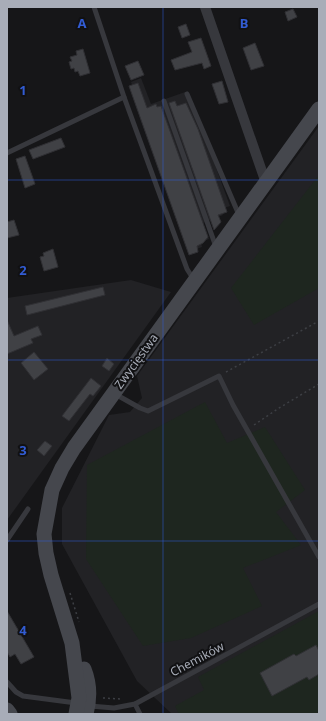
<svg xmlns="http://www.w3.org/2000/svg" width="326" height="721" viewBox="0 0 326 721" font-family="'Noto Sans',sans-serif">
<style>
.built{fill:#222225}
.green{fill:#1e261f}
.building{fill:#404145;stroke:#303034}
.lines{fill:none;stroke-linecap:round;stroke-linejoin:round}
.path{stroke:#3d3f44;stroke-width:1.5;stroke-dasharray:2 3;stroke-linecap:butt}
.lane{stroke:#37383d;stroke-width:5}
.street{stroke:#37383d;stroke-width:10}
.secondary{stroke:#45474d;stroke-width:15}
.grid{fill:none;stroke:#325cd3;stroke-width:1;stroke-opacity:0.55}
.labels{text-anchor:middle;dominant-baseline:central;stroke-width:4;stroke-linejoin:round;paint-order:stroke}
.street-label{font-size:12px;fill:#a8adb8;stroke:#111113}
.grid-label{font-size:13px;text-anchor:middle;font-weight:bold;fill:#325cd3;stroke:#111113;stroke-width:4;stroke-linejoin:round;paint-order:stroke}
</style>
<rect width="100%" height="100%" fill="#161618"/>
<g class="built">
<path d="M141 78 151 104 188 91 230 206 221 209 223 215 203 223 209 239 201 242 202 247 191 251 131 82Z"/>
<path d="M319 126V714H172L137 681 62 544V508L109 415 130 412 142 398 137 376Z"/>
<path d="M131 280 171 292 7 520V298Z"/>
</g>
<g class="green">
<path d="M319 175V288L254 325 231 288Z"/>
<path d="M205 402 227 443 265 427 305 490 276 512 301 545 243 568 262 606 191 638 143 646 86 559 87 465Z"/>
<path d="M319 611V714H179L175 706 204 690 198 677Z"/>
</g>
<g class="building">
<path d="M293 9 297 17 288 21 285 12Z"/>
<path d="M186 24 190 35 182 38 178 27Z"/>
<path d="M201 38 211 66 204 69 202 63 175 70 171 60 192 52 188 42Z"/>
<path d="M255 43 264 66 251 70 243 48Z"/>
<path d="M83 49 90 73 80 76 78 71 75 72 74 68 71 69 69 62 72 61 70 57 77 55 76 51Z"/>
<path d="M138 61 144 75 131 80 125 66Z"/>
<path d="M222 81 228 102 219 104 212 84Z"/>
<path d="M138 83 147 108 156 104 157 107 161 106 208 237 203 243 197 246 198 252 189 255 129 86Z"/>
<path d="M175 101 177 106 186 103 198 129 227 212 218 215 221 222 214 230 169 103Z"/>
<path d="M61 138 65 147 33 159 29 150Z"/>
<path d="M25 156 35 184 25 188 16 159Z"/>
<path d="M14 220 19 235 7 238V222Z"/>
<path d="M53 249 58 267 44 271 40 257 44 256 43 253Z"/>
<path d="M103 287 105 295 27 315 25 306Z"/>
<path d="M7 320 14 336 38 326 42 335 31 339 33 343 7 354Z"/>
<path d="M34 352 48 369 34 380 21 363Z"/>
<path d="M107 358 114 364 109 371 102 366Z"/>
<path d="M91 378 101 386 93 396 90 394 69 421 62 416Z"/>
<path d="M45 441 52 446 44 456 37 450Z"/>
<path d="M7 611 34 657 21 664 15 654 10 657 7 652Z"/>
<path d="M316 645 319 651V674L309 680 307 677 272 696 260 673 294 654 296 656Z"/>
</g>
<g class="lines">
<g class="path">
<path d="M226 372 319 321"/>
<path d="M254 425 279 408 319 384"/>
<path d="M70 593 79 622"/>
<path d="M103 698 121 699"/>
</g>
<g class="lane">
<path d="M94 7 124 97 187 269 194 280"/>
<path d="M187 94 239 215"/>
<path d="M164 101 216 247"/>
<path d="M7 153 124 97"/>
<path d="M115 394 140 408 148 411 219 376 233 405 319 557"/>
<path d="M7 540 28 509"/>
<path d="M7 682 16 692 23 696 76 703"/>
<path d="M135 704 140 714"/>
<path d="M90 706 114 708 135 704 319 604"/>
</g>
<path class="street" d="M205 7 266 183"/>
<g class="secondary">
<path d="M84 669C90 684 90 699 86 714"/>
<path d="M7 710 10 714"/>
<path d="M76 714 79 698 72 643 51 575 46 553 44 534 52 490 62 468 74 448 319 109"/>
</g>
</g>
<path class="grid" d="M163 7V714M7 180H319M7 360H319M7 541H319"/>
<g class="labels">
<g class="street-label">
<text transform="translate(136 361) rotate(-54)">Zwycięstwa</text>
<text transform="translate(197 659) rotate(-28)">Chemików</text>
</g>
</g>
<g class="grid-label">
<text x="82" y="28">A</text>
<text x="244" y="28">B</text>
<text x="23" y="95">1</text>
<text x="23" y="275">2</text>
<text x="23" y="455">3</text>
<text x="23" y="635">4</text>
</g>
<rect width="326" height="721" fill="none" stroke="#a8adb8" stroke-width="16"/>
</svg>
